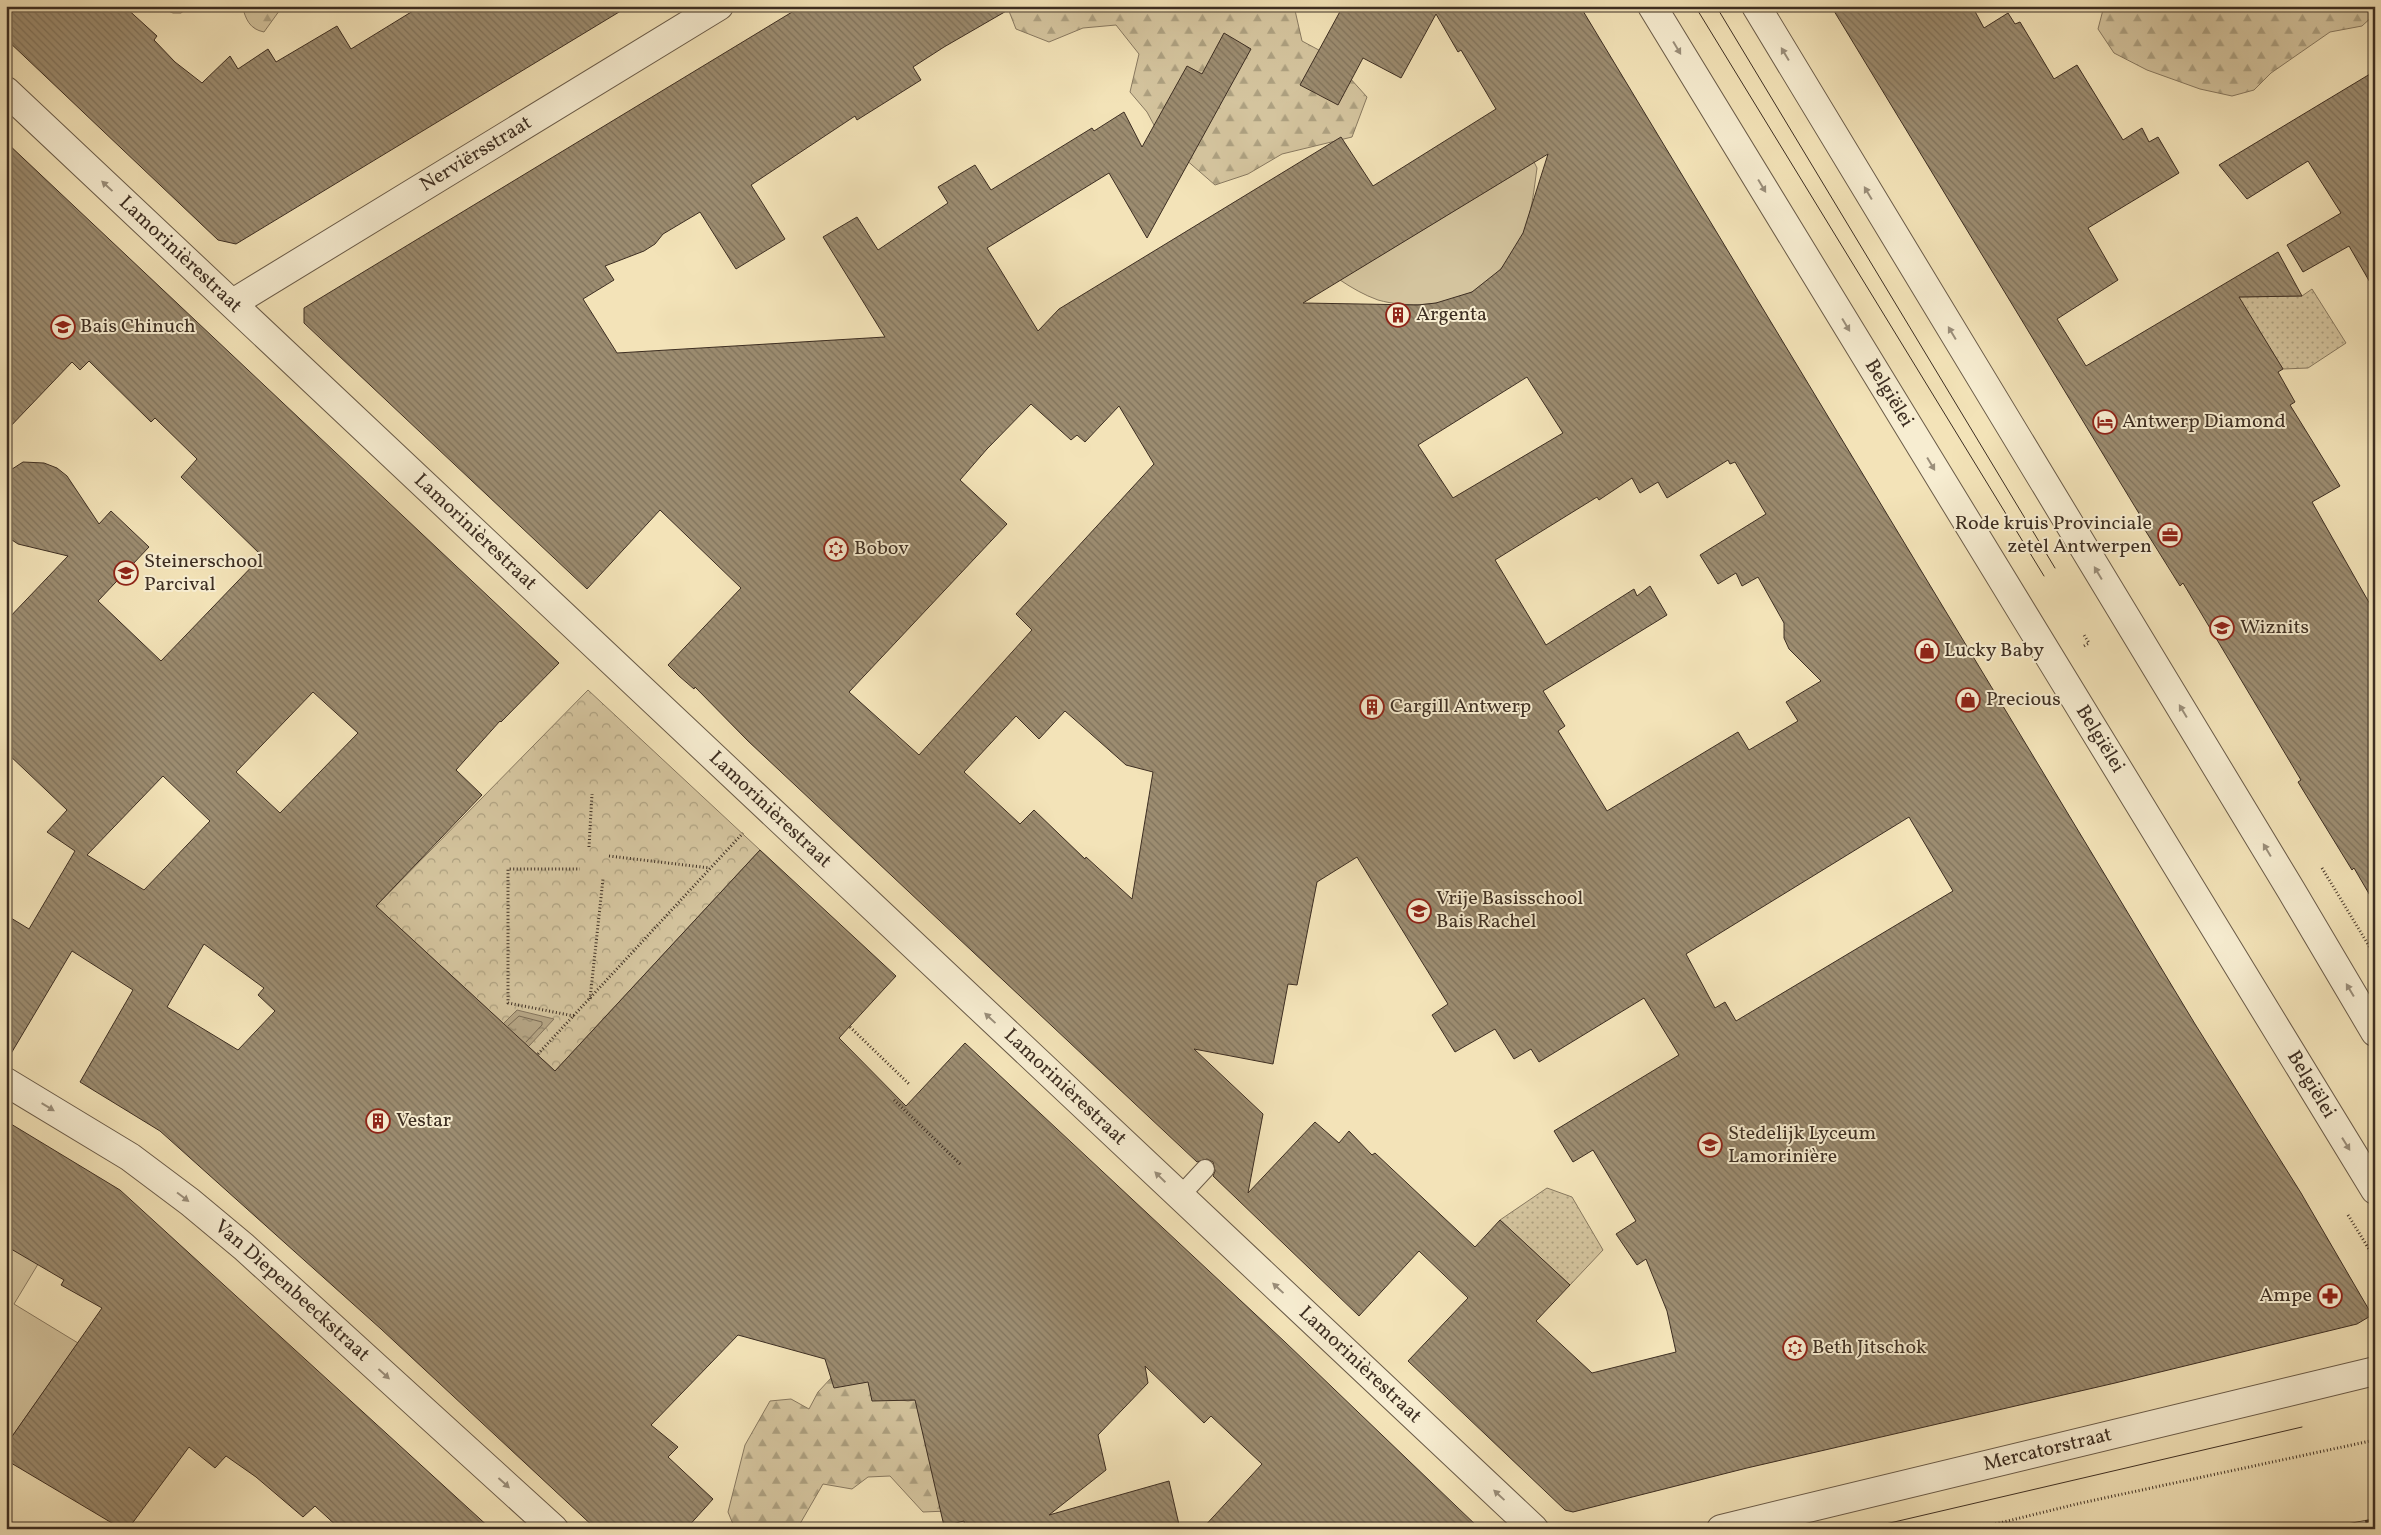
<svg xmlns="http://www.w3.org/2000/svg" width="2381" height="1535" viewBox="0 0 2381 1535" font-family="Vollkorn,serif">
<style>
.grass{fill:url(#grass-dots);stroke:#887960}
.forest{fill:url(#forest-firs);stroke:#887960}
.park{fill:url(#park-crowns);stroke:#887960}
.garden{fill:#d4c49e;stroke:#887960}
.water{fill:url(#water-ripples);stroke:#85755d}
.lines{fill:none;stroke-linecap:round;stroke-linejoin:round}
.shore{stroke:#796a54;stroke-width:1}
.building{fill:url(#building-back-hatch);stroke:#3d2e22;fill-rule:evenodd}
.service-casing{stroke:#6a5b48;stroke-width:20}
.minor-casing{stroke:#6a5b48;stroke-width:30}
.tertiary-casing{stroke:#6a5b48;stroke-width:30}
.path{stroke:#3d2e22;stroke-width:3;stroke-dasharray:1 2.5;stroke-linecap:butt}
.service{stroke:#f7edd1;stroke-width:18}
.minor{stroke:#f7edd1;stroke-width:28}
.tertiary{stroke:#f7edd1;stroke-width:28}
.tram{stroke:#3d2e22;stroke-width:1}
.rail-casing{stroke:#3d2e22;stroke-width:5.5}
.rail{stroke:#f7edd1;stroke-width:4;stroke-dasharray:11;stroke-linecap:butt}
.oneway{fill:#9a8e7a}
.labels{text-anchor:middle;dominant-baseline:central;stroke-width:4;stroke-linejoin:round;paint-order:stroke}
.street-label{font-size:20px;fill:#3d2e22;stroke:#f7edd1}
.poi-label{font-size:20px;fill:#3d2e22;stroke:#f7edd1;text-anchor:start}
</style>
<defs>
<pattern id="grass-dots" width="8" height="8" patternUnits="userSpaceOnUse" patternTransform="scale(1.25)"><rect width="8" height="8" fill="#d4c49e"/><path d="M2 2h.1M6 6h.1" fill="none" stroke="#ada080" stroke-width="1.8" stroke-linecap="round"/></pattern>
<pattern id="forest-firs" width="22" height="20" patternUnits="userSpaceOnUse" patternTransform="scale(1.25)"><rect width="22" height="20" fill="#d4c49e"/><path d="M5 1l3.5 6h-7zM16 11l3.5 6h-7z" fill="#ada080"/></pattern>
<pattern id="park-crowns" width="20" height="18" patternUnits="userSpaceOnUse" patternTransform="scale(1.25)"><rect width="20" height="18" fill="#d4c49e"/><path d="M2 6a3 3 0 1 1 6 0M12 15a3 3 0 1 1 6 0" fill="none" stroke="#ada080"/></pattern>
<pattern id="water-ripples" width="26" height="14" patternUnits="userSpaceOnUse" patternTransform="scale(1.25)"><rect width="26" height="14" fill="#b5a585"/><path d="M2 4q2-2 4 0t4 0M15 11q2-2 4 0t4 0" fill="none" stroke="#94876c"/></pattern>
<pattern id="building-back-hatch" width="6" height="6" patternUnits="userSpaceOnUse" patternTransform="scale(1.25)"><rect width="6" height="6" fill="#9c8c70"/><path d="M-1 5l2 2M0 0l6 6M5-1l2 2" fill="none" stroke="#80735c"/></pattern>
</defs>
<rect width="100%" height="100%" fill="#f3e3b8"/>
<filter id="stains"><feTurbulence type="fractalNoise" baseFrequency=".004" numOctaves="4"/><feColorMatrix values="0 0 0 0 .2 0 0 0 0 .09 0 0 0 0 .02 0 0 0 .5 -.17"/></filter>
<radialGradient id="worn" r=".72"><stop offset=".6" stop-color="#630" stop-opacity="0"/><stop offset="1" stop-color="#630" stop-opacity=".3"/></radialGradient>
<g class="grass">
<path d="M2312 289 2346 343 2308 368 2283 369 2236 297 2302 296Z"/>
<path d="M1547 1188 1572 1197 1603 1250 1570 1285 1500 1220Z"/>
</g>
<g class="forest">
<path d="M157 6H190L181 13H173Z"/>
<path d="M242 6H282V7L264 32C249 29 246 19 242 6Z"/>
<path d="M1007 6H1294L1302 41 1330 56 1367 97 1352 137 1282 154 1248 174 1215 185 1161 138 1147 112 1130 92 1139 54 1116 25 1083 28 1049 42 1016 29Z"/>
<path d="M2104 6H2375V14L2362 26 2330 32 2271 73 2254 90 2232 96 2200 89 2147 70 2114 53 2098 29Z"/>
<path d="M831 1378 883 1383 893 1399 908 1401 931 1397 948 1511 923 1512 890 1476 868 1477 852 1489 823 1484 797 1529H735L728 1512 745 1445 770 1401 791 1399 809 1409 818 1392Z"/>
</g>
<path class="park" d="M588 690 760 850 555 1071 376 906Z"/>
<g class="garden">
<path d="M1534 162 1537 168C1534 189 1532 212 1524 232 1515 255 1494 281 1472 292 1446 306 1406 308 1378 300 1364 295 1352 288 1340 280Z"/>
<path d="M52 1241 14 1304 78 1343 6 1445V1245Z"/>
</g>
<path class="water" d="M517 1010 554 1019 517 1059 492 1035Z"/>
<g class="lines">
<path class="shore" d="M508 1026 519 1016 542 1022V1025L526 1042"/>
</g>
<g class="building">
<path d="M6 6H124L157 36 154 40 175 62 202 83 230 56 238 69 268 49 276 62 337 26 351 49 421 6H629L236 244 218 240 6 39Z"/>
<path d="M802 6H1015L944 47 913 67 921 80 857 120 855 116 751 185 785 239 736 269 700 212 663 234 655 244 644 251 605 266 614 280 583 299 617 353 885 337 823 237 857 217 878 250 948 203 938 187 975 165 991 190 1092 128 1094 131 1124 112 1142 147 1187 66 1202 74 1224 33 1251 49 1147 238 1109 173 987 248 1038 331 1059 309 1341 137 1373 186 1496 109 1461 50 1458 52 1436 14 1401 78 1363 58 1338 105 1300 85 1343 6H1580L2195 1024 2301 1193 2372 1315 2357 1324 2115 1383 1747 1468 1573 1512 1565 1510 1408 1361 1468 1298 1419 1251 1359 1316 1213 1176 1215 1171 1213 1162 1207 1159 1197 1162 748 741 695 687 694 689 679 676 668 665 741 588 660 510 587 589 304 323V308ZM1548 154 1523 233 1501 269 1472 292 1436 303 1418 305 1303 303ZM1527 377 1563 433 1453 498 1418 445ZM1031 404 1071 440 1077 435 1085 442 1119 406 1154 464 1016 614 1032 630 919 755 849 692 1007 524 960 480 987 449ZM1728 460 1730 464 1735 462 1766 514 1700 555 1718 584 1736 573 1742 586 1758 577 1784 623V638L1789 649 1821 681 1786 702 1798 721 1749 750 1738 732 1607 811 1558 731 1565 726 1543 691 1667 615 1650 586 1637 596 1634 589 1546 645 1495 560 1597 497 1599 500 1632 478 1640 493 1658 482 1667 498ZM1065 711 1126 765 1153 772 1132 899 1086 857 1085 859 1034 810 1020 824 964 772 1016 716 1039 739ZM1909 817 1953 891 1736 1021 1725 1002 1715 1008 1686 954ZM1357 857 1448 1004 1432 1015 1455 1052 1495 1029 1514 1059 1531 1049 1539 1062 1644 998 1679 1055 1554 1131 1573 1162 1593 1150 1636 1221 1616 1234 1637 1265 1646 1259 1667 1311 1676 1352 1592 1373 1536 1321 1570 1285 1500 1220 1475 1247 1375 1153 1372 1155 1349 1131 1339 1143 1315 1122 1248 1193 1263 1114 1194 1049 1273 1064 1288 984 1297 985 1317 882Z"/>
<path d="M1831 6H1972L1984 28 2008 13 2015 24 2020 22 2054 79 2077 65 2123 140 2142 128 2149 142 2158 137 2179 173 2088 228 2118 280 2057 319 2086 366 2278 252 2302 296 2239 297 2283 369 2278 372 2295 402 2290 405 2340 486 2312 502 2375 613V904L2354 868 2352 870 2298 782 2301 780 2183 583 2180 586 2140 522 2143 520Z"/>
<path d="M2375 71V291L2349 246 2303 272 2287 245 2341 213 2308 161 2247 199 2219 165Z"/>
<path d="M6 142 559 663 501 722 500 721 456 770 482 795 376 906 555 1071 760 850 896 976 839 1038 906 1106 965 1043 1285 1342 1480 1529H1202L1262 1464 1211 1416 1204 1423 1145 1366 1148 1383 1098 1435 1106 1470 1049 1515 1169 1481 1180 1529H1035V1527L1032 1529H965L964 1521 944 1526 915 1400 872 1401 868 1382 834 1388 825 1359 738 1335 651 1425 678 1447 668 1457 713 1499 686 1529H596L381 1329 160 1131 80 1082 133 990 72 951 6 1062V915L29 929 75 851 47 832 67 810 6 752V621L68 556 18 544 6 536V473L23 462 44 463 57 468 67 476 99 524 111 511 149 547 98 601 161 661 262 556 181 477 197 459 155 418 151 422 89 361 80 370 72 362 6 431ZM313 692 358 733 280 813 236 772ZM163 776 210 821 144 890 87 855ZM204 944 264 988 258 995 275 1011 238 1050 167 1007Z"/>
<path d="M6 1121 120 1190 491 1529H340L315 1506 303 1517 256 1477 226 1456 215 1468 189 1447 128 1529H122L6 1460V1445L102 1308 61 1285 64 1280 6 1246Z"/>
</g>
<g class="lines">
<g class="service-casing">
<path id="service" d="M1180 1196 1205 1169"/>
</g>
<g class="minor-casing">
<g id="minor">
<path id="s1" d="M6 91 1534 1529"/>
<path id="s2" d="M233 303 719 6"/>
<path id="s3" d="M6 1082 130 1157 190 1202 244 1247 554 1529"/>
<path id="s4" d="M1721 1529 2375 1371"/>
</g>
</g>
<g class="tertiary-casing">
<g id="tertiary">
<path id="s5" d="M1652 6 2375 1190"/>
<path d="M1756 6 2291 890 2375 1032"/>
</g>
</g>
<g class="path">
<path d="M2084 646 2089 643 2084 635"/>
<path d="M589 847 592 794"/>
<path d="M609 856 710 868"/>
<path d="M2322 868 2375 956"/>
<path d="M590 999 603 879"/>
<path d="M574 1016 508 1003V869H580"/>
<path d="M850 1027 909 1084"/>
<path d="M538 1054 743 833"/>
<path d="M894 1100 961 1165"/>
<path d="M2348 1215 2375 1259"/>
<path d="M1975 1529 2081 1503 2375 1440"/>
</g>
<use href="#service" class="service"/>
<use href="#minor" class="minor"/>
<use href="#tertiary" class="tertiary"/>
<g class="tram">
<path d="M1695 6 2044 576"/>
<path d="M1716 6 2055 568"/>
<path d="M1864 1529 2302 1427"/>
</g>
<g class="rail-casing">
<path id="rail" d="M2333 1529 2375 1521"/>
</g>
<use href="#rail" class="rail"/>
</g>
<defs><path id="oneway-solid" d="M-6-.8H1V-3.2L6.5 0L1 3.2V.8H-6Z" transform="scale(1.25)"/></defs>
<g class="oneway">
<use href="#oneway-solid" transform="translate(1677 48) rotate(59)"/>
<use href="#oneway-solid" transform="translate(1785 54) rotate(-121)"/>
<use href="#oneway-solid" transform="translate(107 186) rotate(-137)"/>
<use href="#oneway-solid" transform="translate(1762 186) rotate(59)"/>
<use href="#oneway-solid" transform="translate(1868 193) rotate(-121)"/>
<use href="#oneway-solid" transform="translate(1846 325) rotate(59)"/>
<use href="#oneway-solid" transform="translate(1952 333) rotate(-121)"/>
<use href="#oneway-solid" transform="translate(1931 464) rotate(59)"/>
<use href="#oneway-solid" transform="translate(2098 573) rotate(-121)"/>
<use href="#oneway-solid" transform="translate(2183 711) rotate(-121)"/>
<use href="#oneway-solid" transform="translate(2267 850) rotate(-121)"/>
<use href="#oneway-solid" transform="translate(2350 990) rotate(-121)"/>
<use href="#oneway-solid" transform="translate(990 1018) rotate(-137)"/>
<use href="#oneway-solid" transform="translate(48 1107) rotate(31)"/>
<use href="#oneway-solid" transform="translate(2346 1144) rotate(58)"/>
<use href="#oneway-solid" transform="translate(1160 1177) rotate(-136)"/>
<use href="#oneway-solid" transform="translate(183 1197) rotate(37)"/>
<use href="#oneway-solid" transform="translate(1278 1288) rotate(-137)"/>
<use href="#oneway-solid" transform="translate(384 1374) rotate(42)"/>
<use href="#oneway-solid" transform="translate(504 1483) rotate(42)"/>
<use href="#oneway-solid" transform="translate(1499 1495) rotate(-137)"/>
</g>
<defs>
<g id="building-ring" transform="scale(1.25)"><circle r="9.5" fill="#f7edd1" stroke="#8f2418" stroke-width="1.5"/><path d="M-4-6H4V6H1V3H-1V6H-4ZM-2.5-4.3h1.7v1.8h-1.7ZM.8-4.3h1.7v1.8H.8ZM-2.5-1h1.7V.8h-1.7ZM.8-1h1.7V.8H.8Z" fill="#8f2418"/></g>
<g id="school-ring" transform="scale(1.25)"><circle r="9.5" fill="#f7edd1" stroke="#8f2418" stroke-width="1.5"/><path d="M0-5L7-2L0 1L-7-2ZM-4 1L0 2.5L4 1V4Q0 6-4 4Z" fill="#8f2418"/></g>
<g id="hotel-ring" transform="scale(1.25)"><circle r="9.5" fill="#f7edd1" stroke="#8f2418" stroke-width="1.5"/><path d="M-6-4.5h1.5V1H6V5H4.5V3h-9V5H-6ZM-4 0a1.8 1.8 0 1 1 3.6 0ZM.5 0V-2.5h3Q6-2.5 6 0Z" fill="#8f2418"/></g>
<g id="office-ring" transform="scale(1.25)"><circle r="9.5" fill="#f7edd1" stroke="#8f2418" stroke-width="1.5"/><path d="M-6-3h4V-5.5h4V-3h4V5H-6ZM-1-4.5V-3h2v-1.5ZM-6 0V1H6V0Z" fill="#8f2418"/></g>
<g id="synagogue-ring" transform="scale(1.25)"><circle r="9.5" fill="#f7edd1" stroke="#8f2418" stroke-width="1.5"/><path d="M0-6.5L5.6 3.2H-5.6ZM0 6.5L5.6-3.2H-5.6Z" fill="#8f2418"/></g>
<g id="shop-ring" transform="scale(1.25)"><circle r="9.5" fill="#f7edd1" stroke="#8f2418" stroke-width="1.5"/><path d="M-5-2.5h2.3a2.7 3.5 0 0 1 5.4 0H5L5.5 6h-11ZM-1.5-2.5h3a1.5 2.3 0 0 0-3 0Z" fill="#8f2418"/></g>
<g id="pharmacy-ring" transform="scale(1.25)"><circle r="9.5" fill="#f7edd1" stroke="#8f2418" stroke-width="1.5"/><path d="M-2-6h4v4h4v4h-4v4h-4v-4h-4v-4h4Z" fill="#8f2418"/></g>
</defs>
<g fill-rule="evenodd">
<use href="#building-ring" x="1398" y="315"/>
<use href="#school-ring" x="63" y="327"/>
<use href="#hotel-ring" x="2105" y="422"/>
<use href="#office-ring" x="2170" y="535"/>
<use href="#synagogue-ring" x="836" y="549"/>
<use href="#school-ring" x="126" y="573"/>
<use href="#school-ring" x="2222" y="628"/>
<use href="#shop-ring" x="1927" y="651"/>
<use href="#shop-ring" x="1968" y="700"/>
<use href="#building-ring" x="1372" y="707"/>
<use href="#school-ring" x="1419" y="911"/>
<use href="#building-ring" x="378" y="1121"/>
<use href="#school-ring" x="1710" y="1145"/>
<use href="#pharmacy-ring" x="2330" y="1296"/>
<use href="#synagogue-ring" x="1795" y="1348"/>
</g>
<g class="labels">
<g class="street-label">
<text stroke="none"><textPath href="#s2" startOffset="285">Nerviërsstraat</textPath></text>
<text stroke="none"><textPath href="#s1" startOffset="239">Lamorinièrestraat</textPath></text>
<text stroke="none"><textPath href="#s5" startOffset="454">Belgiëlei</textPath></text>
<text stroke="none"><textPath href="#s1" startOffset="644">Lamorinièrestraat</textPath></text>
<text stroke="none"><textPath href="#s5" startOffset="859">Belgiëlei</textPath></text>
<text stroke="none"><textPath href="#s1" startOffset="1049">Lamorinièrestraat</textPath></text>
<text stroke="none"><textPath href="#s5" startOffset="1264">Belgiëlei</textPath></text>
<text stroke="none"><textPath href="#s1" startOffset="1454">Lamorinièrestraat</textPath></text>
<text stroke="none"><textPath href="#s3" startOffset="355">Van Diepenbeeckstraat</textPath></text>
<text stroke="none"><textPath href="#s1" startOffset="1859">Lamorinièrestraat</textPath></text>
<text stroke="none"><textPath href="#s4" startOffset="336">Mercatorstraat</textPath></text>
</g>
<g class="poi-label">
<text x="1416" y="315">Argenta</text>
<text x="80" y="327">Bais Chinuch</text>
<text x="2122" y="422">Antwerp Diamond</text>
<text x="2152" y="524" text-anchor="end">Rode kruis Provinciale<tspan x="2152" dy="23">zetel Antwerpen</tspan></text>
<text x="854" y="549">Bobov</text>
<text x="144" y="562">Steinerschool<tspan x="144" dy="23">Parcival</tspan></text>
<text x="2240" y="628">Wiznits</text>
<text x="1944" y="651">Lucky Baby</text>
<text x="1986" y="700">Precious</text>
<text x="1390" y="707">Cargill Antwerp</text>
<text x="1436" y="899">Vrije Basisschool<tspan x="1436" dy="23">Bais Rachel</tspan></text>
<text x="396" y="1121">Vestar</text>
<text x="1728" y="1134">Stedelijk Lyceum<tspan x="1728" dy="23">Lamorinière</tspan></text>
<text x="2312" y="1296" text-anchor="end">Ampe</text>
<text x="1812" y="1348">Beth Jitschok</text>
</g>
</g>
<rect width="2381" height="1535" fill="none" stroke="#f3e3b8" stroke-width="25"/>
<rect x="8" y="8" width="2366" height="1520" fill="none" stroke="#3d2e22" stroke-width="2.5"/>
<rect x="12" y="12" width="2356" height="1510" fill="none" stroke="#3d2e22"/>
<rect width="100%" height="100%" filter="url(#stains)"/>
<rect width="100%" height="100%" fill="url(#worn)"/>
</svg>
